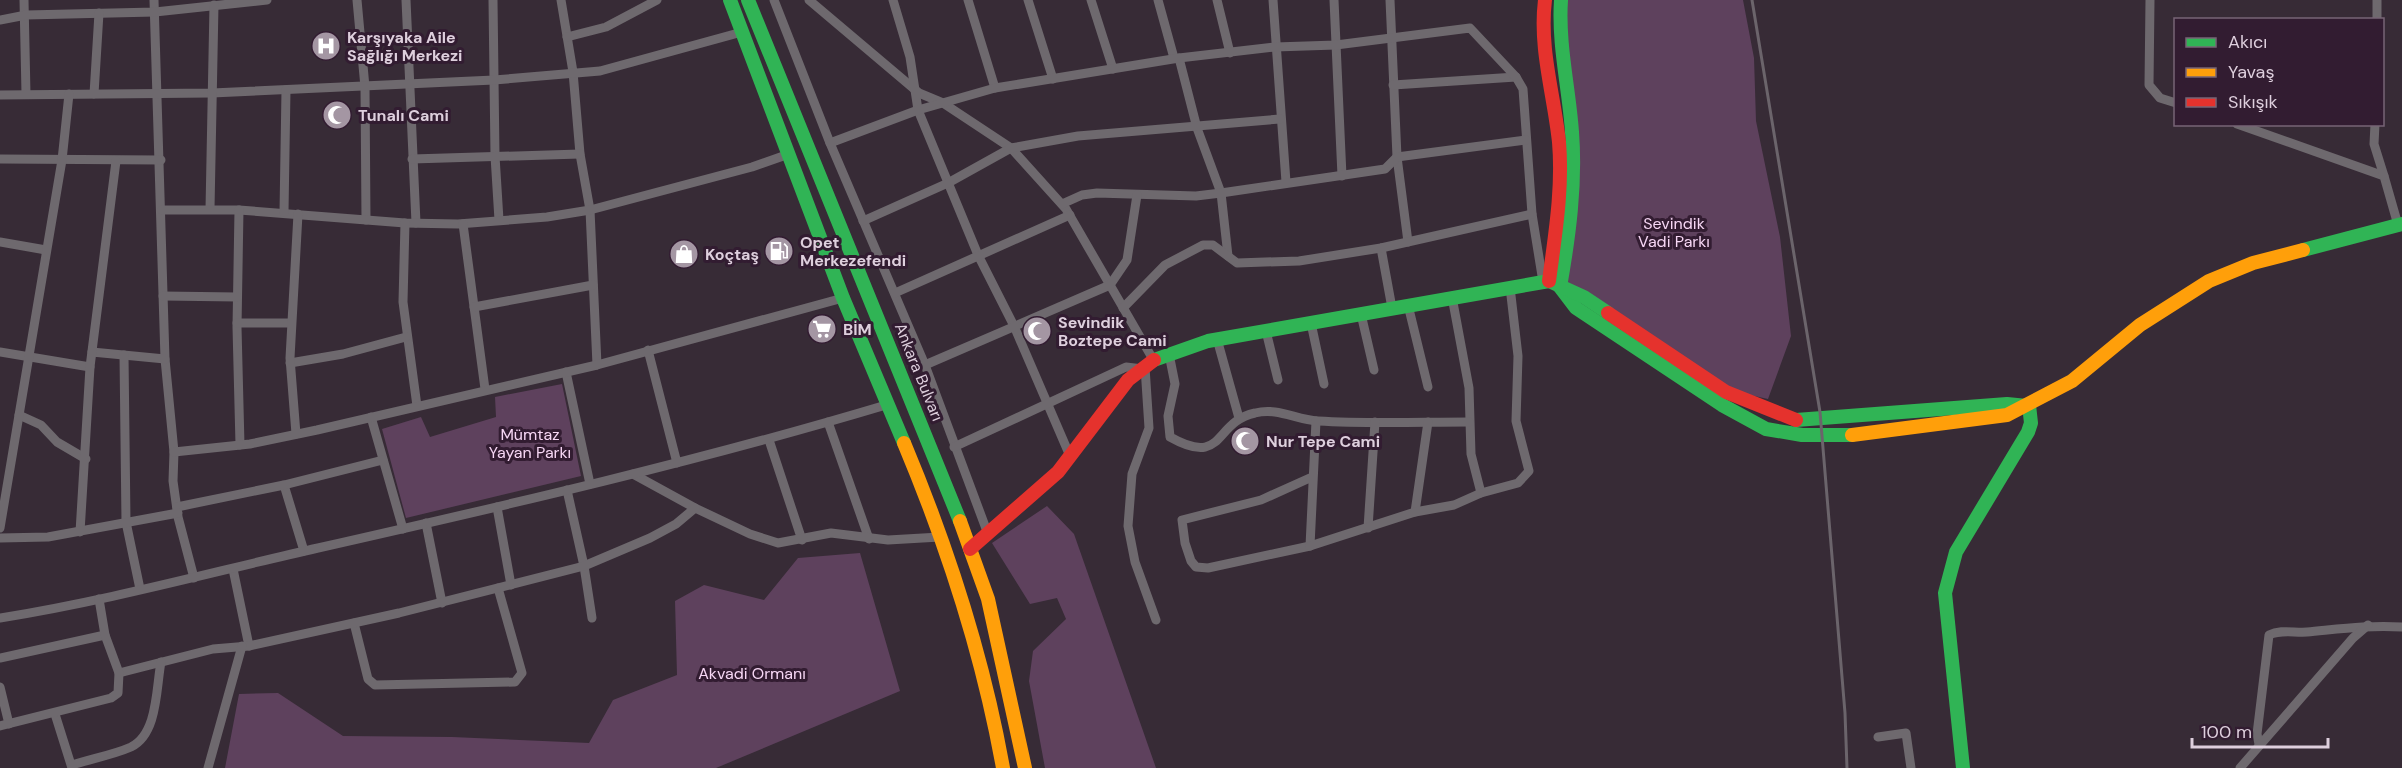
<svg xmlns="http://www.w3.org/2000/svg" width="2402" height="768" viewBox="0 0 2402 768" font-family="'DM Sans',sans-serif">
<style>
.green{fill:#5e415d}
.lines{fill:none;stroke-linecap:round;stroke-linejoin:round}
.street{stroke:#6e696e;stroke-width:9}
.fast{stroke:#30b455;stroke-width:14}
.slow{stroke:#ff9f0a;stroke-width:14}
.jam{stroke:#e5322d;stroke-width:14}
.rail{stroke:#6b646b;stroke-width:3}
.labels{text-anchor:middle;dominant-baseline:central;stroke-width:6;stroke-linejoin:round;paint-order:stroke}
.poi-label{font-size:16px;font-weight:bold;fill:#decfdd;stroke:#321c31;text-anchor:start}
.park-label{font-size:16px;fill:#f7d7f5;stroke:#321c31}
.street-label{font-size:16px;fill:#decfdd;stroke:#321c31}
</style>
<rect width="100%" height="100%" fill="#372b36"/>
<g class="green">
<path d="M1563 0H1743L1754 58 1756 121 1780 237 1791 336 1768 399 1722 389 1560 287 1569 240Z"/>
<path d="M562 384 581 476 406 518 382 429 421 417 430 437 496 417 495 397Z"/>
<path d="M1047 506 1074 534 1156 768H1045L1029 681 1033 651 1066 619 1057 598 1030 604 992 543Z"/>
<path d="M860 553 900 691 716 768H225L239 694 278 693 343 736 452 737 589 743 613 700 677 675 675 601 704 585 764 600 798 558Z"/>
</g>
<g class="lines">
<g class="street">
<path d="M24 0 26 94"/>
<path d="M154 0 165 359 174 452 173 481 178 517 194 578"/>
<path d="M357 0 365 87 366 220"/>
<path d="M406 0 416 223"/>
<path d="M493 0 495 156 499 220"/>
<path d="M561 0 573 72 580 154 590 210 597 365"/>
<path d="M774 0 830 143 925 365 988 534"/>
<path d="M809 0 919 93 943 103 1011 148 1066 209 1154 361"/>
<path d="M893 0 910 57 918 110 978 255 1014 326 1070 456"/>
<path d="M968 0 995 88"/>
<path d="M1028 0 1053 79"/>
<path d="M1091 0 1113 69"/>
<path d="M1158 0 1174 58"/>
<path d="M1217 0 1230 53"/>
<path d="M1273 0 1286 182"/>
<path d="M1334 0 1342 176"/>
<path d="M1390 0 1397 157 1408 242"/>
<path d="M2150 0 2149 85 2160 98 2176 103"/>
<path d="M0 20 26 15 155 12 267 0"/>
<path d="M2377 20V0"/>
<path d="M567 37 606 27 657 0"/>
<path d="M1179 58 1197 128 1221 193 1228 256"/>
<path d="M1393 85 1516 77"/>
<path d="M94 94 99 13"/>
<path d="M0 95 212 93 494 80 600 71 742 32"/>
<path d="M2237 124 2384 176 2398 225"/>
<path d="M2375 124 2374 144 2384 176"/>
<path d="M830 143 918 110 995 88 1179 58 1275 47 1336 45 1470 28 1516 77 1523 89 1532 214 1543 282"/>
<path d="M0 159 161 160"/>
<path d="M412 159 580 154"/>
<path d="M1062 204 1082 195 1097 193 1196 196 1221 193 1385 169 1397 157 1526 140"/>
<path d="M210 209 214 5"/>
<path d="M162 210H239L405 223 458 224 547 217 590 210 752 167 789 154"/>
<path d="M239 210 237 327 240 445"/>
<path d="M284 212 286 90"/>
<path d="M863 221 948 183 1011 148 1078 136 1280 119"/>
<path d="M405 223 403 302 417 406"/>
<path d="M463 224 485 389"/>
<path d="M0 242 46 250"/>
<path d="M1381 248 1392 308"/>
<path d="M895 293 1070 215"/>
<path d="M163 296 237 297"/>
<path d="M1452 297 1469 388 1471 454 1481 493"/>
<path d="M1408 305 1428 387"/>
<path d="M474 307 593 285"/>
<path d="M1123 308 1165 265 1203 245H1213L1237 263 1299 261 1381 248 1532 214"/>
<path d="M1361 314 1374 370"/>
<path d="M237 323H291"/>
<path d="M1311 323 1324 384"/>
<path d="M1266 331 1278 380"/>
<path d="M1217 339 1239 418"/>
<path d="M648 350 677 463"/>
<path d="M0 352 90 367"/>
<path d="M92 352 165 359"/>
<path d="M1169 354 1175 384 1168 416 1170 437C1225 468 1213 422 1255 413 1278 407 1296 420 1318 421 1368 424 1419 422 1469 422"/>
<path d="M124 355 126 522 140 589"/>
<path d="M290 363 343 354 406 337"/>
<path d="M925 365 1110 285 1127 260 1137 195"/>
<path d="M1145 367 1149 428 1132 474 1128 526 1135 562 1156 620"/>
<path d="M566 372 590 484"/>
<path d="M19 415 41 425 57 442 86 459"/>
<path d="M371 417 403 529"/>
<path d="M828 422 869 539"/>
<path d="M296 434 290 358 298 214"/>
<path d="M769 440 802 540"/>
<path d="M954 447 1126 367 1143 369"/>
<path d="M174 452 250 444 317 430 597 365 843 298"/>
<path d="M633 474 695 508 750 534 778 543 831 533 888 540 940 537"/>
<path d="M1312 477 1261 500 1182 520 1185 543 1191 561 1196 567 1208 568 1310 546 1316 421"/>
<path d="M284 485 304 551"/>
<path d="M567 490 584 566 592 618"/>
<path d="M177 507 284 485 383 460"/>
<path d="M497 507 511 585"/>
<path d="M1415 512 1428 422"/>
<path d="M426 523 442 603"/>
<path d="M0 528 62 160 69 94"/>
<path d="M1368 528 1375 422"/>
<path d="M80 532 90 367 116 161"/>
<path d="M0 538 48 537 178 513"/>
<path d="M1310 546 1415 512 1454 505 1481 493 1518 483 1529 471 1516 421 1518 356 1510 287"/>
<path d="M233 569 249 646"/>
<path d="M0 618C107 601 212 572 318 548 508 505 699 461 886 405"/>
<path d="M354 623 368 679 375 685 515 682 522 673 498 588"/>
<path d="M0 658 105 635"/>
<path d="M119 673 213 649 249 646 399 613 584 566 650 538 676 524 695 508"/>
<path d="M0 687 9 724"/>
<path d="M55 714 72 768"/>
<path d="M0 726 111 698 118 693 119 673 105 635 99 599"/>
<path d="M1878 737 1906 733 1911 768"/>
<path d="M2259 744 2257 734 2269 635C2281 629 2294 633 2307 632 2340 629 2368 625 2402 627"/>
<path d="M72 765C90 759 113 755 131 747 158 734 156 688 161 662"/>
<path d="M208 768 242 646"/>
<path d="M2240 768 2353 638 2368 625"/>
</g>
<g class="fast">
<path d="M730 0 843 298 904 443"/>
<path d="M748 0 960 521"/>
<path d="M1561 0C1558 45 1569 88 1572 132 1576 184 1569 236 1560 287L1576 308 1722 405 1766 429 1802 435H1852"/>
<path d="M2303 250 2402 224"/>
<path d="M1154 360 1208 341 1549 281 1584 297 1608 313"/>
<path d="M1796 420 2007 404 2027 406"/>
<path d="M1963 768 1945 593 1956 552 2028 432 2031 423 2029 405"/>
</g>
<g class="slow">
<path d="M1852 435 2007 415 2072 381 2140 325 2209 281 2253 263 2303 250"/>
<path d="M904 443C948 548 983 656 1003 768"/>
<path d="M960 521 988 599 1025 768"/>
</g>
<g class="jam">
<path d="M1545 0C1539 49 1554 94 1559 142 1563 189 1555 235 1549 281"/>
<path d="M1608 313 1726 392 1796 420"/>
<path d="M970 549 1058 472 1128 380 1154 360"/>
</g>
<path class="rail" d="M1752 0 1820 412 1845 713 1847 768"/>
</g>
<defs>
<g id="hospital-disc" transform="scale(1.5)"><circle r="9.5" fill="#a496a3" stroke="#321c31"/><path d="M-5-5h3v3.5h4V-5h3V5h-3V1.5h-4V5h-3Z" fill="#fff"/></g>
<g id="mosque-disc" transform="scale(1.5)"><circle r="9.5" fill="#a496a3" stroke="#321c31"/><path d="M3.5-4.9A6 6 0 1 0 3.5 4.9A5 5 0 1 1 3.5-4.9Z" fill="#fff"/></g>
<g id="fuel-disc" transform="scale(1.5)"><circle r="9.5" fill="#a496a3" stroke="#321c31"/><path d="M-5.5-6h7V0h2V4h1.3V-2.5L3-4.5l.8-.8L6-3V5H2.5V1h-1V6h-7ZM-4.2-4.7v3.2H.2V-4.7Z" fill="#fff"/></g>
<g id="shop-disc" transform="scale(1.5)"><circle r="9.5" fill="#a496a3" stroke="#321c31"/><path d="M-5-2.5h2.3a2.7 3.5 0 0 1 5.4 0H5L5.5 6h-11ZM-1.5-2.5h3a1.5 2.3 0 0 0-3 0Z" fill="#fff"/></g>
<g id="supermarket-disc" transform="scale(1.5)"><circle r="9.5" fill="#a496a3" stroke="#321c31"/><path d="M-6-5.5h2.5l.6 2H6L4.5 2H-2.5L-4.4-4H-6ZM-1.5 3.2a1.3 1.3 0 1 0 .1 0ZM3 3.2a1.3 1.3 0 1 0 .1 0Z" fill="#fff"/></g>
</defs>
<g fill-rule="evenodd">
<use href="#hospital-disc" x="326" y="46"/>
<use href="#mosque-disc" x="337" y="115"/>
<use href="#fuel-disc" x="779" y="251"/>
<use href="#shop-disc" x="684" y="254"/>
<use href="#supermarket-disc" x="822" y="329"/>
<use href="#mosque-disc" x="1037" y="331"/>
<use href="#mosque-disc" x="1245" y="441"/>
</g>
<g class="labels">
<g class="poi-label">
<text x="347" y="37">Karşıyaka Aile<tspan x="347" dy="18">Sağlığı Merkezi</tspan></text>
<text x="358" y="115">Tunalı Cami</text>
<text x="800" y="242">Opet<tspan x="800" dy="18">Merkezefendi</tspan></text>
<text x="705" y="254">Koçtaş</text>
<text x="1058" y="322">Sevindik<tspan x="1058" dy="18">Boztepe Cami</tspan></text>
<text x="843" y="329">BİM</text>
<text x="1266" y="441">Nur Tepe Cami</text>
</g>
<g class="park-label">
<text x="1674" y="223">Sevindik<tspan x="1674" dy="18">Vadi Parkı</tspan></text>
<text x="530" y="434">Mümtaz<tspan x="530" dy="18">Yayan Parkı</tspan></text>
<text x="752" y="673">Akvadi Ormanı</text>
</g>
<g class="street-label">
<text transform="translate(919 372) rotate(68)">Ankara Bulvarı</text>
</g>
</g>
<rect x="2174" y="18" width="210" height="108" fill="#321c31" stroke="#776476" stroke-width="1.5"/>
<rect x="2186" y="38" width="30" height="9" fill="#30b455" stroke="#776476" stroke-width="1.5"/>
<text x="2228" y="48" font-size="18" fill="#decfdd">Akıcı</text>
<rect x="2186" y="68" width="30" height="9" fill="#ff9f0a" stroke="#776476" stroke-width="1.5"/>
<text x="2228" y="78" font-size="18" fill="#decfdd">Yavaş</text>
<rect x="2186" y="98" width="30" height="9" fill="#e5322d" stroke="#776476" stroke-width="1.5"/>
<text x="2228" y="108" font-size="18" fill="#decfdd">Sıkışık</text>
<path d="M2192 738v9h136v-9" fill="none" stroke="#decfdd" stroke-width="3"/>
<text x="2201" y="738" font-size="18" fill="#decfdd" stroke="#321c31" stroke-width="4.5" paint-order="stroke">100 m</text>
</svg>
